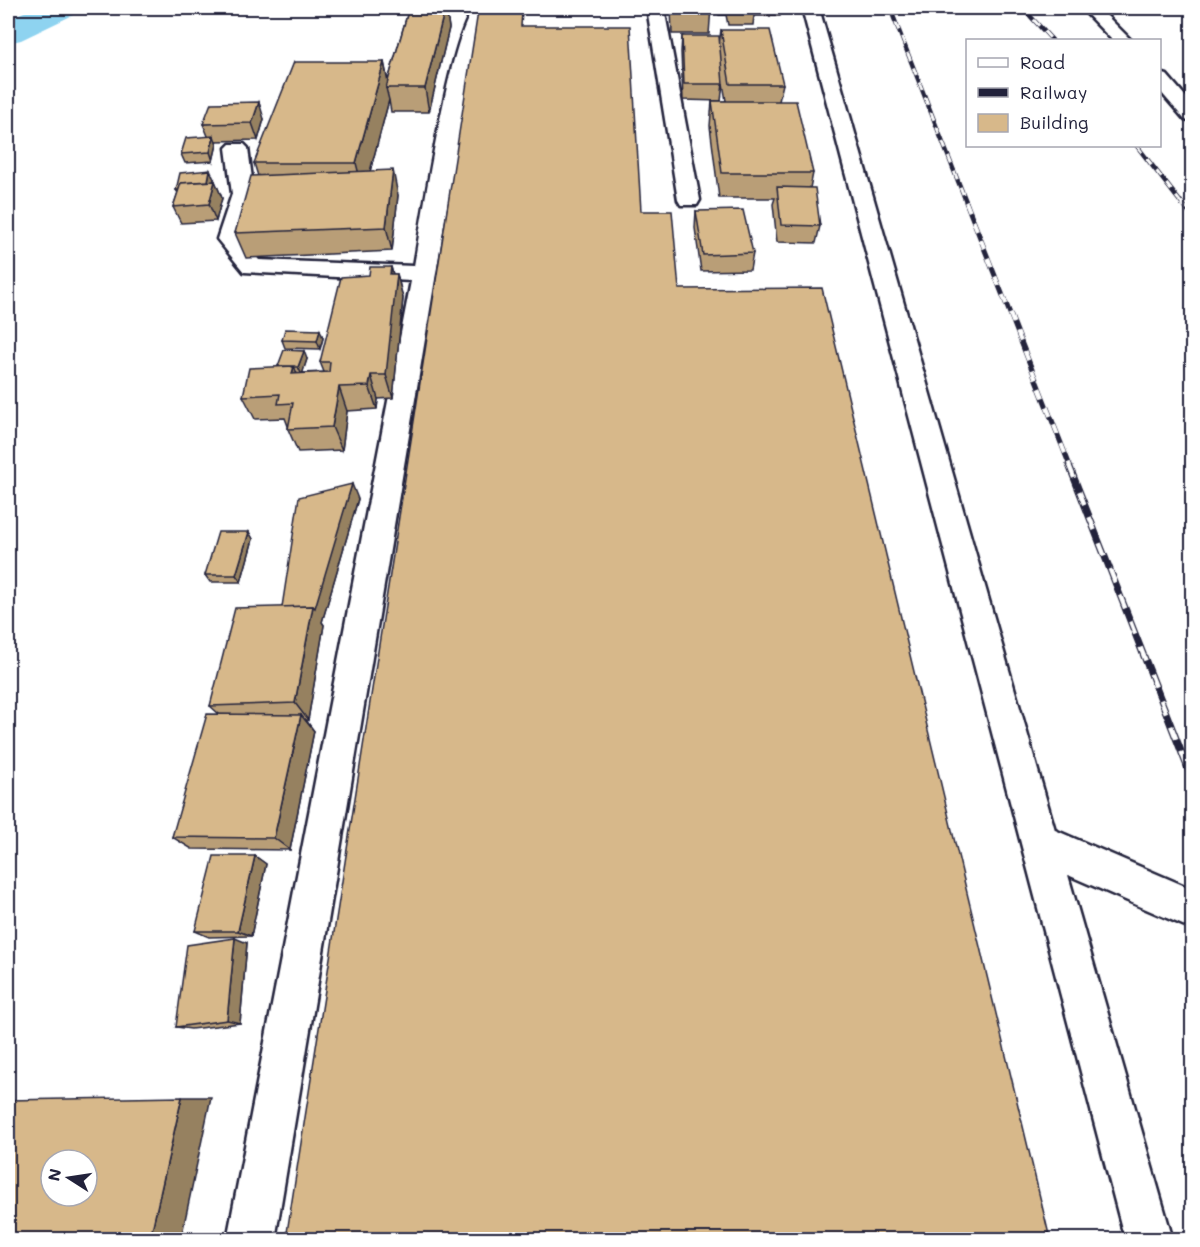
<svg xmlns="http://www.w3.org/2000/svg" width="1200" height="1247" viewBox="0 0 1200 1247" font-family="Mali,sans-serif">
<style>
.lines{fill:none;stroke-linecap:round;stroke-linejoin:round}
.river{fill:#8ed3f0;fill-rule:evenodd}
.minor-casing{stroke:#22223b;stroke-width:5}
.minor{fill:#fff;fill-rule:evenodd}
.rail-far2-casing{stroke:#22223b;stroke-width:4.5}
.rail-far1-casing{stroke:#22223b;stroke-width:5}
.rail-casing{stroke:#22223b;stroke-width:7}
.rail-far2{stroke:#fff;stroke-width:3;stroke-dasharray:8;stroke-linecap:butt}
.rail-far1{stroke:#fff;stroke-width:4;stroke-dasharray:10;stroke-linecap:butt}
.rail{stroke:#fff;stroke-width:4.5;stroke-dasharray:14;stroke-linecap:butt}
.wall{fill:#b99e77;stroke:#22223b;stroke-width:1.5}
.shaded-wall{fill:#968161;stroke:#22223b;stroke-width:1.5}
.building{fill:#d7b88a;stroke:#22223b;stroke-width:1.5;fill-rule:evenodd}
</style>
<rect width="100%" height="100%" fill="#fff"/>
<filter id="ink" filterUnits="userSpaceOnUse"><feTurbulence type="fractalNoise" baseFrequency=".0167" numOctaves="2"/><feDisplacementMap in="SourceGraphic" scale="12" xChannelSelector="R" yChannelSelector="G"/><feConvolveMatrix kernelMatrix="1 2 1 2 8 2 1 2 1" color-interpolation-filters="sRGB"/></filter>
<g filter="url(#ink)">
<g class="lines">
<path class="river" d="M33 8H78L73 15 21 40 8 43V19Z"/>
<g class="minor-casing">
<g id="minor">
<path d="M475 8H493L485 17 471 63 275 1240H227L411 281 244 272 217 239 232 194 226 148 230 144H244L248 148 254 194 240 239 259 260 414 266C422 221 450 32 475 8Z"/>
<path d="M647 8H664L700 200 697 205H681L678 200Z"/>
<path d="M802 8H819L1055 830 1192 889V929L1068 875 1173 1240H1125Z"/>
<path d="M1081 8H1099L1131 40H1112Z"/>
<path d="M1160 73 1167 75 1192 104V122L1185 120 1160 91Z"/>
</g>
</g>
<use href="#minor" class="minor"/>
<g class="rail-far2-casing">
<g id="rail-far2">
<path d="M890 8 967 204"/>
<path d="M1023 8 1052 40"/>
<path d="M1137 146 1182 204"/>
</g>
</g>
<g class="rail-far1-casing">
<g id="rail-far1">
<path d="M966 202 1070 466"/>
<path d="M1181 202 1192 216"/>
</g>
</g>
<g class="rail-casing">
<path id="rail" d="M1069 465 1192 779"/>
</g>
<use href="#rail-far2" class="rail-far2"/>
<use href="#rail-far1" class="rail-far1"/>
<use href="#rail" class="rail"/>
</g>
<g class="wall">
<path d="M409 8H446L449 28 429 112H391L389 100 370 171 398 195 392 251 246 258 235 233 258 176 254 163 384 62 388 81Z"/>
<path d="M671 8H711L709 34H672Z"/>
<path d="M718 8H781L780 16H754L753 25H728L726 15H719Z"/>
<path d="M721 30 783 84 779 101 813 173 810 188 820 226 816 243 777 242 773 204 775 198H719L710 126 712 101H726L723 83 721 101 683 100 681 52 682 36 719 44Z"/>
<path d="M264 119 258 140 216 141 217 144 213 161 185 163 181 154 208 136 203 124Z"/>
<path d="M214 179 213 181H215L222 198 216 221 181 223 173 207 178 193 176 190Z"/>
<path d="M696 211 753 253 750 270 701 271 695 228Z"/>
<path d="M391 267 393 274H397L403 298 393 398 378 399 377 409 347 411 342 450 298 452 288 429V426L285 418 255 419 243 396 278 366 307 359 302 373 324 372 320 362 369 275Z"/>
<path d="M320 330 323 338 320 349 285 348 282 340Z"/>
<path d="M358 499 322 622 324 625 308 720H306L314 731 290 850 192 849 172 837 219 714 210 706 282 607Z"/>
<path d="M249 532 253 539 241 582H210L205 575Z"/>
<path d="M255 856 266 864 251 936 209 937 195 931Z"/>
<path d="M247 943 240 1023 191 1029 176 1027Z"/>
</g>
<g class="shaded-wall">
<path d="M445 8H446L449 28 429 112 425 88Z"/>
<path d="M384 62 389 88H386L389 100 364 194 356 163Z"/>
<path d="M259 102 264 119 258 140 252 123Z"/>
<path d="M214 136 217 144 213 161 210 152Z"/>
<path d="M210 170 214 179 211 196 207 187Z"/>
<path d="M393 170 398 195 392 251 386 227Z"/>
<path d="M215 181 222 198 216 221 209 204Z"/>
<path d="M391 267 396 287 397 274 403 298 393 398 386 375 390 274Z"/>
<path d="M320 330 323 338 320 349 317 341Z"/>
<path d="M304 351 307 359 302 375 298 367Z"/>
<path d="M294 366 303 389 292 374Z"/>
<path d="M371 375 378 399 377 409 369 386Z"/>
<path d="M339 387 347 411 342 450 332 427Z"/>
<path d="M352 484 358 499 322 622 324 625 308 720 295 703 313 606Z"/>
<path d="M249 532 253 539 241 582 236 575Z"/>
<path d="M301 715 314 731 290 850 274 838Z"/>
<path d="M255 856 266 864 251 936 238 931Z"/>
<path d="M235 938 247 943 240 1023 227 1020Z"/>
<path d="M182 1097H211L181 1239H150Z"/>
</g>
<g class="building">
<path d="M409 8H445L425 88H386Z"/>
<path d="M673 8H711V11L673 10Z"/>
<rect x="730" y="8" width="25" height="1"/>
<path d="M478 12H522L521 26H630L641 211H672L679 289 822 288 1050 1239H286Z"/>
<path d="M721 30H770L783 84H730Z"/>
<path d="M682 36H719L723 84H684Z"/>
<path d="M294 62H384L356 163H254Z"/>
<path d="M712 101H796L813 173H722Z"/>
<path d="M259 102 252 123 203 124 211 103Z"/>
<path d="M214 136 210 152 181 154 186 138Z"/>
<path d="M210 170 208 181 181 183 179 190H176L180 173Z"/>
<path d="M393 170 386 227 235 233 251 176Z"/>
<path d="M215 181 209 204 173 207 181 183Z"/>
<path d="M777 187 815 188 820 226 781 225Z"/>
<path d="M743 210 753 253 703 255 696 211Z"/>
<path d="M370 267H391L390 274H397L386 375H371L369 386 339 387 332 427 288 429 293 403 278 404 280 394 243 396 249 368 294 366 292 374 329 372 330 362H320L341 277 369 275Z"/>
<path d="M285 329 320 330 317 341 282 340Z"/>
<path d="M284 350 304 351 298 367H293L294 366H278Z"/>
<path d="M352 484 315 608 313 606 282 607 299 497Z"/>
<path d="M218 532H249L236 575H205Z"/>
<path d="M313 606 295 703 210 706 235 608Z"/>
<path d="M207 714 301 715 274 838 172 837Z"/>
<path d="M214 856H255L238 931H195Z"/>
<path d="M235 938 227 1020 176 1027 187 945Z"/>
<path d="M182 1097 150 1239H8V1100ZM51 1160H87V1196H51Z"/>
</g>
</g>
<rect width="1200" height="1247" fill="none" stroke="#fff" stroke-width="30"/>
<rect x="15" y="15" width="1170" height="1217" fill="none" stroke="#22223b" stroke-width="2" filter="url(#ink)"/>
<rect x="966" y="39" width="195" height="108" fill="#ffffff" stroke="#a7a7b1" stroke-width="1.5"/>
<rect x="978" y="58" width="30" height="9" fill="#ffffff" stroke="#a7a7b1" stroke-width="1.5"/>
<text x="1020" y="69" font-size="18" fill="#22223b">Road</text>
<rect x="978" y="88" width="30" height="9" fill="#22223b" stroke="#a7a7b1" stroke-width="1.5"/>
<text x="1020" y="99" font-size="18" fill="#22223b">Railway</text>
<rect x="978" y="114" width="30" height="18" fill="#d7b88a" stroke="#a7a7b1" stroke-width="1.5"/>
<text x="1020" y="129" font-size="18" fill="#22223b">Building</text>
<g transform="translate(69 1178) rotate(282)"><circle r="28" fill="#ffffff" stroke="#a7a7b1" stroke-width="1.5"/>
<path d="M0-4.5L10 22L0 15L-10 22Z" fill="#22223b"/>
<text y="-9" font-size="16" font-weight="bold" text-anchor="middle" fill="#22223b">N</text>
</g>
</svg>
